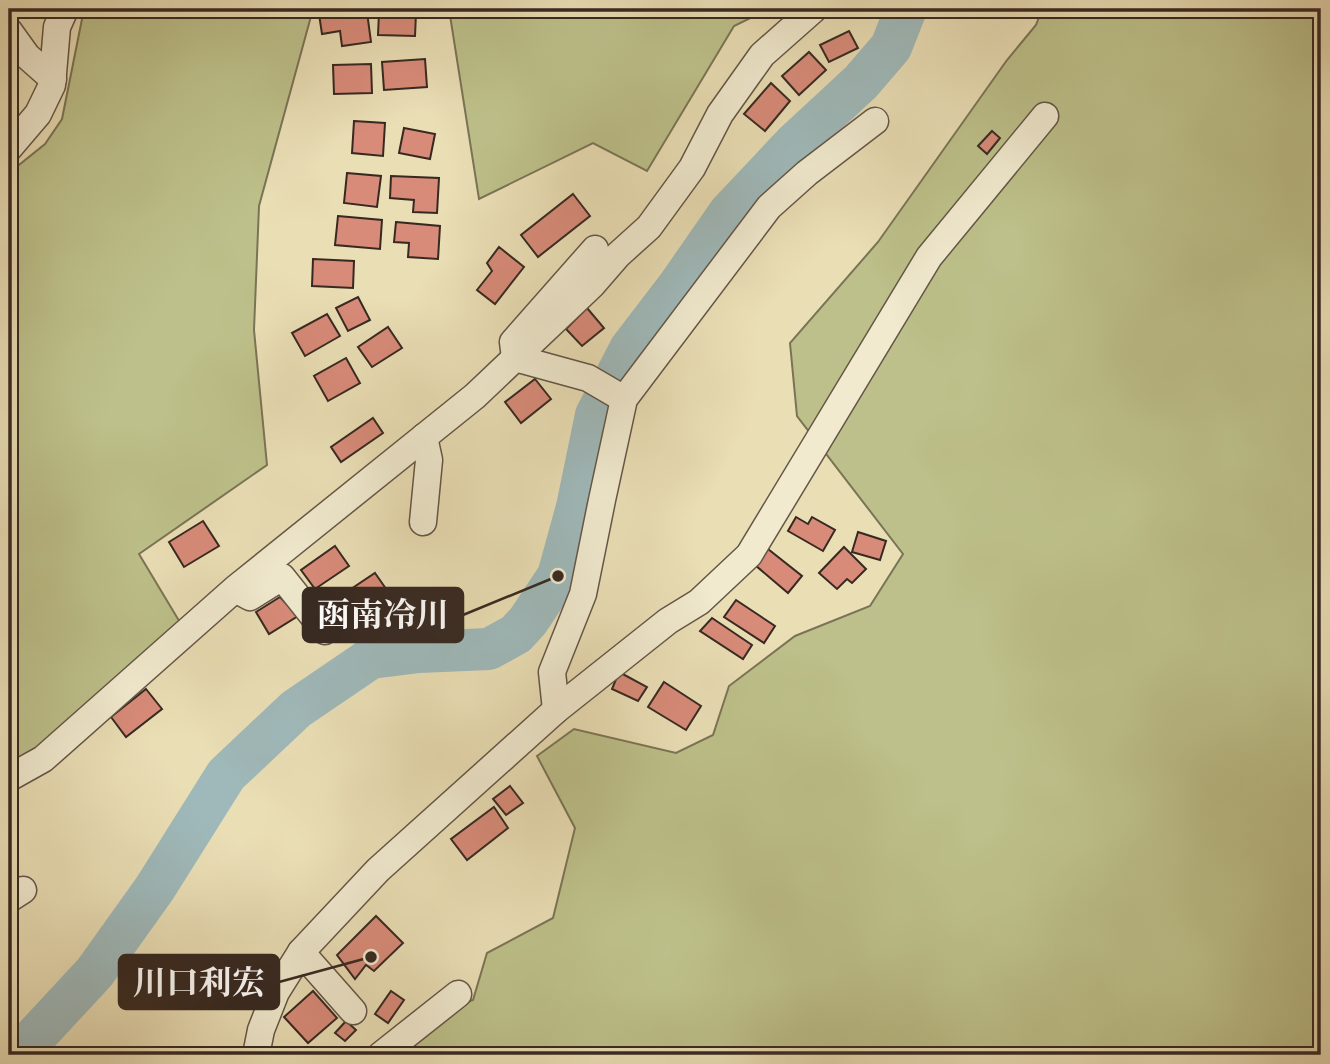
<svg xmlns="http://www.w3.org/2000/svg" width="1330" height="1064" viewBox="0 0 1330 1064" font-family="'EB Garamond','Noto Serif JP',serif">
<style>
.green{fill:#bdc08a;stroke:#7a7456;stroke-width:2}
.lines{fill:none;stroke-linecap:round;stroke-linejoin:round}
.river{stroke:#9fb9ba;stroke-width:42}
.building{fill:#d88b79;stroke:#372922;stroke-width:2}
.minor-casing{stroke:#645647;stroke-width:29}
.minor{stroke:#f1eacf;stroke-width:26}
.leader{fill:none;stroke:#372922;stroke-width:2.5}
.callout-dot{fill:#372922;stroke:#f1eacf;stroke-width:2.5}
.callout{fill:#372922;stroke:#372922;stroke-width:2.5}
.callout-label{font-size:33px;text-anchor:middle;font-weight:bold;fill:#fff}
</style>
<rect width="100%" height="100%" fill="#eadeb5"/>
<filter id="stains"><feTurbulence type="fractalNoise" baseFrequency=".00286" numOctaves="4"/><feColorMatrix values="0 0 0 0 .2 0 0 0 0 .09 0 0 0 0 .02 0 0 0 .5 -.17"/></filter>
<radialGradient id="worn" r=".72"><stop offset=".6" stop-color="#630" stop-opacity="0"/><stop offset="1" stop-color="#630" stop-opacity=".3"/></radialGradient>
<g class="green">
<path d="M84 9H313L259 206 254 330 267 465 139 554 181 624 47 743 9 767V173L45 144 62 119Z"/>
<path d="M449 9H769L734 26 647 171 593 143 479 199Z"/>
<path d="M1042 9H1321V1055H384L425 1018 473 1000 487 953 553 918 575 828 537 756 574 729 676 753 713 735 729 686 795 636 870 606 903 554 797 416 790 343 878 242 1007 60 1036 25Z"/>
</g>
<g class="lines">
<path class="river" d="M18 1055 95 972 155 888 226 775 296 709 371 658 419 652 489 649 516 634 528 621 558 576 577 507 596 415 630 349 679 285 729 213 794 144 861 82 891 47 906 9"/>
</g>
<g class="building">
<path d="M329 9H357L358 14 367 12 371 42 342 46 340 31 322 34 319 14 329 12Z"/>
<path d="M379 12 416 13 415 36 378 35Z"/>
<path d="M849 31 858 48 829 62 820 45Z"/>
<path d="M809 52 826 70 799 95 782 76Z"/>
<path d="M425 59 427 87 384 90 382 62Z"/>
<path d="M371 64 372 93 334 94 333 65Z"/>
<path d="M771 83 790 101 765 131 744 114Z"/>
<path d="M354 121 385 123 383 156 352 153Z"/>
<path d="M404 128 435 134 430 159 399 153Z"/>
<path d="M992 131 1000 138 987 154 978 146Z"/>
<path d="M347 173 381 176 377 207 344 203Z"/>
<path d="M391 176 439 178 437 213 413 212 414 200 390 198Z"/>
<path d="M573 194 590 216 538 257 521 235Z"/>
<path d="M338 216 382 220 380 249 335 245Z"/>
<path d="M396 222 440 226 438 259 408 257 409 243 394 242Z"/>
<path d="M499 247 524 267 495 304 477 290 492 271 487 263Z"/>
<path d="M313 259 354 261 353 288 312 286Z"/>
<path d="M358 297 370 320 348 331 336 308Z"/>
<path d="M587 308 604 328 582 346 566 329Z"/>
<path d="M327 314 340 336 305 356 292 333Z"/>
<path d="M388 327 402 348 372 367 358 347Z"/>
<path d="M346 358 360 383 328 401 314 376Z"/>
<path d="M535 379 551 399 521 423 505 402Z"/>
<path d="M373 418 383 433 341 462 331 447Z"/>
<path d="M796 517 808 524 812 517 835 530 823 551 788 531Z"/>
<path d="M203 521 219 546 184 567 169 542Z"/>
<path d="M858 532 886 541 880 560 852 552Z"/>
<path d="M335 546 349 566 315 589 301 570Z"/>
<path d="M844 547 866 569 852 583 847 579 837 589 819 573Z"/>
<path d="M768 549 802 576 788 593 755 565Z"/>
<path d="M375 573 398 606 362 630 354 619 361 610 348 591Z"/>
<path d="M280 597 298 616 269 634 256 612Z"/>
<path d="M736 600 775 626 764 643 724 617Z"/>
<path d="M712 618 752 645 743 659 700 631Z"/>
<path d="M619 672 647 687 638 701 612 689Z"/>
<path d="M664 682 701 706 686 730 648 707Z"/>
<path d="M146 689 162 709 126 737 111 717Z"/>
<path d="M510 786 523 803 506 815 493 799Z"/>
<path d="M494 807 508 828 467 860 451 839Z"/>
<path d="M376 916 403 943 374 971 366 965 355 979 337 955Z"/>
<path d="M313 991 337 1018 308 1043 284 1017Z"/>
<path d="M391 991 404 1000 388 1023 375 1014Z"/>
<path d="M346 1021 356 1030 345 1041 335 1033Z"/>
</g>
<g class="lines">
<g class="minor-casing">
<g id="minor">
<path d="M9 31 27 56 53 79"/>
<path d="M9 148 38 114 52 85 57 27 65 9"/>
<path d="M595 249 513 342 515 358 588 378 624 399"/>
<path d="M423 522 429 460 424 437"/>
<path d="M237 590 250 597 282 577 325 631"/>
<path d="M556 710 552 672 583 594 602 500 624 399 769 207 807 173 875 121"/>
<path d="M9 778 43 759 235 589 475 396 592 285 618 255 649 227 692 168 720 114 762 55 814 9"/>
<path d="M9 899 23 890"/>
<path d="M301 952 353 1011"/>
<path d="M256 1055 261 1030 276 992 301 952 378 870 556 710 668 621 699 602 749 555 929 257 1045 116"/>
<path d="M381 1055 458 994"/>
</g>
</g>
<use href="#minor" class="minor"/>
</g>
<path class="leader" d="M558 576L463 615M371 957L279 982"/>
<g class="callout-dot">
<circle cx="558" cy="576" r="7"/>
<circle cx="371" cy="957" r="7"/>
</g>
<g class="callout">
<rect x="303" y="588" width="160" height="54" rx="7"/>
<rect x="119" y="955" width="160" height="54" rx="7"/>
</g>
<g class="callout-label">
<text x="383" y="626">函南冷川</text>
<text x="199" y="994">川口利宏</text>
</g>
<rect width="1330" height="1064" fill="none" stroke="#eadeb5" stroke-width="35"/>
<rect x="10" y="10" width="1309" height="1043" fill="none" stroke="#372922" stroke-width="3.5"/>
<rect x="18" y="18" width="1295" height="1029" fill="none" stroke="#372922" stroke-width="2"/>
<rect width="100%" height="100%" filter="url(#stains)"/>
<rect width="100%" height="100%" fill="url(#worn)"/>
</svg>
